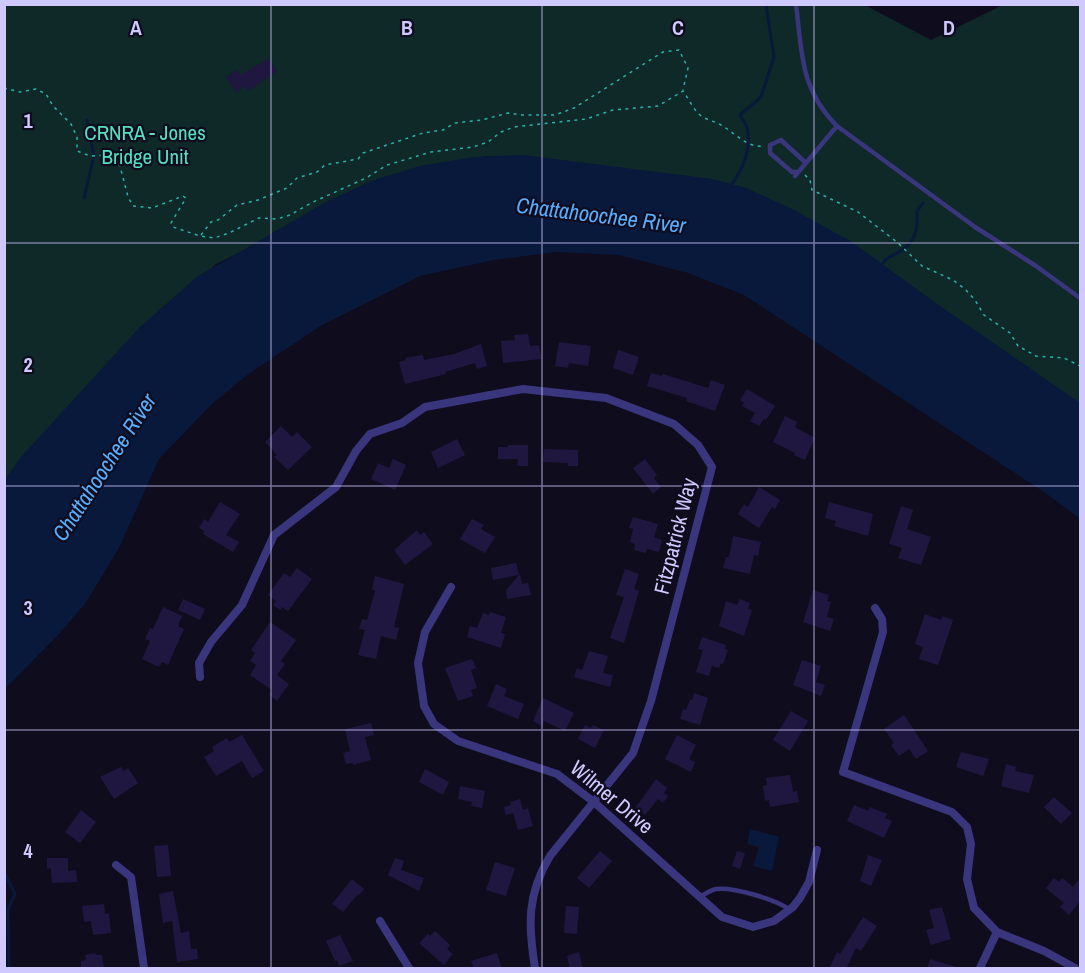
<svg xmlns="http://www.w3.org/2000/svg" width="1085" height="973" viewBox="0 0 1085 973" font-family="'Archivo Narrow',sans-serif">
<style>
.green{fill:#0f2828}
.water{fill:#08193b}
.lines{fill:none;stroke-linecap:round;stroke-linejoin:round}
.stream{stroke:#08193b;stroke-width:3}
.building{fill:#201740}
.path{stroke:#2bb1ac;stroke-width:1.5;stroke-dasharray:3 4.5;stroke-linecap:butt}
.lane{stroke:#3a367e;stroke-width:4.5}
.street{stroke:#3a367e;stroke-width:8}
.grid{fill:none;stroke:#d0c9ff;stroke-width:1.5;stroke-opacity:0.55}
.labels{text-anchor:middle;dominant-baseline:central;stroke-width:4.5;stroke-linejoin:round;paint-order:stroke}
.park-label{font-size:21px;fill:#54e0c0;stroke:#0f0c1e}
.street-label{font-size:21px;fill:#d0c9ff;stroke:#0f0c1e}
.water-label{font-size:22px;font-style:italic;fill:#57aeff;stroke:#0f0c1e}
.grid-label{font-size:20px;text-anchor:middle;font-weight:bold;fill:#d0c9ff;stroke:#0f0c1e;stroke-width:4.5;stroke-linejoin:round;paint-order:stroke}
</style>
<rect width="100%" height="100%" fill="#0f0c1e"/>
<path class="green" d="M863 4 931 40 1003 5H1080V413L545 159 487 156 399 174 216 264 111 361 5 489V5Z"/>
<g class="water">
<path d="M523 155 712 179 746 188 794 210 852 242 930 299 1080 403V519L1047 494 744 295 688 273 619 255 556 252 494 260 420 276 322 325 247 375 212 404 159 459 119 548 85 604 60 633 5 689V479L22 456 139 328 198 276 326 202 371 181 420 166 475 157Z"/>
<path d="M750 829 779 837 772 871 753 866 759 847 747 844Z"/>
</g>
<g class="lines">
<g class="stream">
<path d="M732 184C742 170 750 152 748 133 748 127 743 120 740 115L761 97 774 57 766 4"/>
<path d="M84 198 94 156 87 120"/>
<path d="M882 264C888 255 894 256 902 250 917 240 918 227 917 211L923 203"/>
<path d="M4 872 15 894 8 909 9 968"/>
</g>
</g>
<g class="building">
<path d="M268 59 277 71 248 91 245 86 236 93 226 77 237 70 240 75Z"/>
<path d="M528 334 530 346 539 345 541 359 503 363 501 341 515 340 514 335Z"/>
<path d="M559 342 591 346 588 366 569 363 568 368 555 366Z"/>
<path d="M481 344 487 366 477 369 475 363 445 372 446 374 405 384 399 362 406 360 405 358 423 355 424 360 454 354Z"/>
<path d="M618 350 639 357 633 375 613 368Z"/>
<path d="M651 373 662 376 663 374 708 388 711 380 725 385 715 411 686 401 687 398 647 386Z"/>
<path d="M747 389 775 406 766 420 764 419 759 426 750 421 755 413 742 406 744 403 740 400Z"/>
<path d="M785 416 797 422 795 427 800 430 815 438 805 460 794 455 795 453 773 442Z"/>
<path d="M281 426 292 437 297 432 312 447 288 470 274 457 277 455 265 442Z"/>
<path d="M457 439 465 455 438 468 431 452Z"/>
<path d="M508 445H528V466H517L518 459H498V447H508Z"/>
<path d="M544 449 578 450V466H568V463L543 462Z"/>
<path d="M393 459 406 465 395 490 371 479 378 463 389 468Z"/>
<path d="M645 459 657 475 654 478 661 487 653 494 633 468Z"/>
<path d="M759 487 780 500 775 509 772 507 759 528 738 514 744 504 748 507Z"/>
<path d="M220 502 240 514 226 535 239 542 233 552 203 534 204 531 199 528 204 519 208 522Z"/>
<path d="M829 502 873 514 868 536 834 526 836 521 825 518Z"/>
<path d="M901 506 913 510 907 529 931 537 921 565 898 558 902 548 889 544Z"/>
<path d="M633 517 658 524 654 537 662 540 659 552 647 549 646 553 634 550 635 544 630 542 633 529 629 528Z"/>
<path d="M472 519 484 525 481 529 495 537 485 553 460 539Z"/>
<path d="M417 530 420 535 424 532 433 544 405 565 394 550Z"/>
<path d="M733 536 761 542 758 556 754 555 750 574 723 568 726 557H729Z"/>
<path d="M516 563 519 575 493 580 491 568Z"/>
<path d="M297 568 312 579 288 611 282 607 280 610 273 605 276 601 268 595 284 573 290 577Z"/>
<path d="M625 569 639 574 634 589 639 591 624 643 610 638 624 597 616 595Z"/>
<path d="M520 574 522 584 528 583 531 595 507 599 506 590Z"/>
<path d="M375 576 404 584 394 627 399 628 396 640 381 636 376 659 358 655 365 630 359 629 362 619 367 620 375 591 372 589Z"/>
<path d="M813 590 829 595 827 601 831 602 827 617 834 619 830 631 803 622Z"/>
<path d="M183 599 205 609 200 620 178 610Z"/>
<path d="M740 599 750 603 748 609 752 610 744 636 719 626 726 601 737 605Z"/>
<path d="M163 607 182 616 178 626 184 629 168 665 162 662 159 667 142 659 150 641 145 639 150 628 153 629Z"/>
<path d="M490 612 506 617 501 633 505 634 501 648 467 637 470 626 477 628 483 613 489 615Z"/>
<path d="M925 614 941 620 942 616 953 620 938 665 919 659 923 647 915 644Z"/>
<path d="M270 622 296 640 281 661 285 664 277 675 289 684 277 701 269 695 272 690 250 675 256 665 250 661 255 653 251 650Z"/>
<path d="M702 637 726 645 725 649 728 650 723 664 721 663 719 668 712 666 709 676 696 672 703 650 698 649Z"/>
<path d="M589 651 608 656 603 673 613 675 610 687 574 677 577 668 582 670Z"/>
<path d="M472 659 476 668 471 670 477 688 471 690 473 696 458 701 445 668Z"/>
<path d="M802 660 821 666 816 682 825 685 821 696 793 685Z"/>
<path d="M496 684 507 689 504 696 524 704 518 719 487 706Z"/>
<path d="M694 693 708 698 700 725 680 719 683 709 686 710 690 699 692 700Z"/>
<path d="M543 698 574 713 565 731 544 721 542 726 533 721Z"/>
<path d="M791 711 808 721 790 751 773 740Z"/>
<path d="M904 715 928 751 916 759 909 749 899 756 891 745 894 743 884 729Z"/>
<path d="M371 723 374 735 365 737 371 760 353 765V763L346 764 343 753 350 751 345 729Z"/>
<path d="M585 725 591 728 593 725 604 730 595 748 578 739Z"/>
<path d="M242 735 264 771 252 778 242 761 216 776 204 757 214 751 212 747 227 738 229 742Z"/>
<path d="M677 735 696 745 689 759 695 762 691 772 665 759Z"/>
<path d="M961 752 989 759 983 776 956 767Z"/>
<path d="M1006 764 1016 767 1015 771 1034 775 1029 793 1001 786Z"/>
<path d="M121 767 124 771 128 768 138 783 114 799 100 777Z"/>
<path d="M425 769 449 782 443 795 419 782Z"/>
<path d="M790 775 793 792 797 791 799 802 770 807 769 800 765 801 763 786 767 785 766 778Z"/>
<path d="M656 779 667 788 664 793 668 796 663 803 658 799 645 815 636 807Z"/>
<path d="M460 786 485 791 482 808 471 806 472 802 458 799Z"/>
<path d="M1054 797 1072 813 1061 824 1044 807Z"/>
<path d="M520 799 523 810 528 808 533 826 518 830 513 813 506 815 504 807 511 805 510 802Z"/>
<path d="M854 805 868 811 870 807 887 814 885 818 892 821 884 838 847 821Z"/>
<path d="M81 810 96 822 80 843 65 832Z"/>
<path d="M168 845 171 876 157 877 154 846Z"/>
<path d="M600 851 612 861 589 888 577 878Z"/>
<path d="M737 851 745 853 740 869 732 866Z"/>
<path d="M868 855 882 860 871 886 860 881Z"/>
<path d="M47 858H68V871L76 870 77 882 52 883 51 868 47 869Z"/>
<path d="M395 858 404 861 401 870 424 878 419 891 388 875Z"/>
<path d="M495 862 515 868 506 896 486 890Z"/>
<path d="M1054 878 1059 882 1062 878 1073 887 1080 878V901L1069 915 1060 907 1064 903 1046 888Z"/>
<path d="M352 879 364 889 359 895 358 894 343 912 332 904Z"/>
<path d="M173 891 181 933 189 931 191 949H197L198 959 177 962 172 921 163 923 159 894Z"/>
<path d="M104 904 105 914 109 913 111 933 93 935 91 921 84 922 82 906Z"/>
<path d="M566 906 579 907 577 934 564 933Z"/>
<path d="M942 907 951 939 931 945 926 930 934 928 929 910Z"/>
<path d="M863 917 877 926 861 951 856 948 846 969H829L837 952 840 954Z"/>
<path d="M435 931 450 945 447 949 453 954 444 965 419 943 428 934 430 936Z"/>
<path d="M340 935 353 961 339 966 337 960 335 961 326 941Z"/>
<path d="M579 952 583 969H570L567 956Z"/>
<path d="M95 953 96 955H102L104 969H81V961L86 960 85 955Z"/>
<path d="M497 953 502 969H474L471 961Z"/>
<path d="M930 959 956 967 955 969H927Z"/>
</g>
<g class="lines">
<g class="path">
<path d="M4 88 20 92 36 89 46 94 53 106 71 124 77 137V151L90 156 109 155 120 166 128 197 133 206 152 208 183 196 186 198 171 223 173 227 200 236 214 238 229 233 259 218 277 219 290 215 311 203 366 178 387 165 431 152 473 147 488 142 501 132 514 127 586 119 613 110 658 106 683 91C689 99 693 109 700 115 706 120 714 121 721 125 735 133 747 148 763 146"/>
<path d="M805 175 810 180 812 190 858 212 897 242 922 266 953 280 965 289 975 300 984 315 1010 333 1018 346 1036 356 1064 358 1080 366"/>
<path d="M201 235 211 222 218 220 237 205 258 200 287 188 297 178 317 172 325 165 358 159 363 153 423 133 443 130 455 123 482 120 508 113 522 115H555L574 108 663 52 679 50 688 68 683 90"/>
</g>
<g class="lane">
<path d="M796 4C802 53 800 89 837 126L975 227 1036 266 1080 298"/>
<path d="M798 172H792L770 153V145L781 140 806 163"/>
<path d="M795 176 837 126"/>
<path d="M699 898C703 895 710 890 716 889 734 887 774 899 789 909"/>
</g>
<g class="street">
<path d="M451 587 425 632 418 663 424 706 434 724 458 741 557 774 594 802 722 917 753 927 774 921 793 907 800 898 809 882 817 850"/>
<path d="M875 608 882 619 883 632 843 772 952 812 967 827 971 844 967 879 974 908 997 932 1044 951 1075 968"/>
<path d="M200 677 199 663 211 642 242 605 274 535 336 487 356 451 370 434 402 423 425 407 523 389 606 398 674 424 698 445 712 467 651 701 633 753 550 856C527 894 528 925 535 968"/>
<path d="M116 865 131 877 144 968"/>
<path d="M380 921 409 968"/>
<path d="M980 968 997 932"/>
</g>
</g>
<path class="grid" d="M271 4V968M542 4V968M814 4V968M4 243H1080M4 486H1080M4 730H1080"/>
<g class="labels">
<g class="park-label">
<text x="145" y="132">CRNRA - Jones<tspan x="145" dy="24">Bridge Unit</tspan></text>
</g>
<g class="street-label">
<text transform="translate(675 536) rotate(-76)">Fitzpatrick Way</text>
<text transform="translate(612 797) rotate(40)">Wilmer Drive</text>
</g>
<g class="water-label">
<text transform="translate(601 215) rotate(7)">Chattahoochee River</text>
<text transform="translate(104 467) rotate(-57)">Chattahoochee River</text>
</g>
</g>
<g class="grid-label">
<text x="136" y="35">A</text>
<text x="407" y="35">B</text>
<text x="678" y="35">C</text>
<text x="949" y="35">D</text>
<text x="28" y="128">1</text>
<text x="28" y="372">2</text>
<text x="28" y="615">3</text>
<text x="28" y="858">4</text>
</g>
<rect width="1085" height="973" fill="none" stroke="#d0c9ff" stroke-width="12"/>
</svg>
